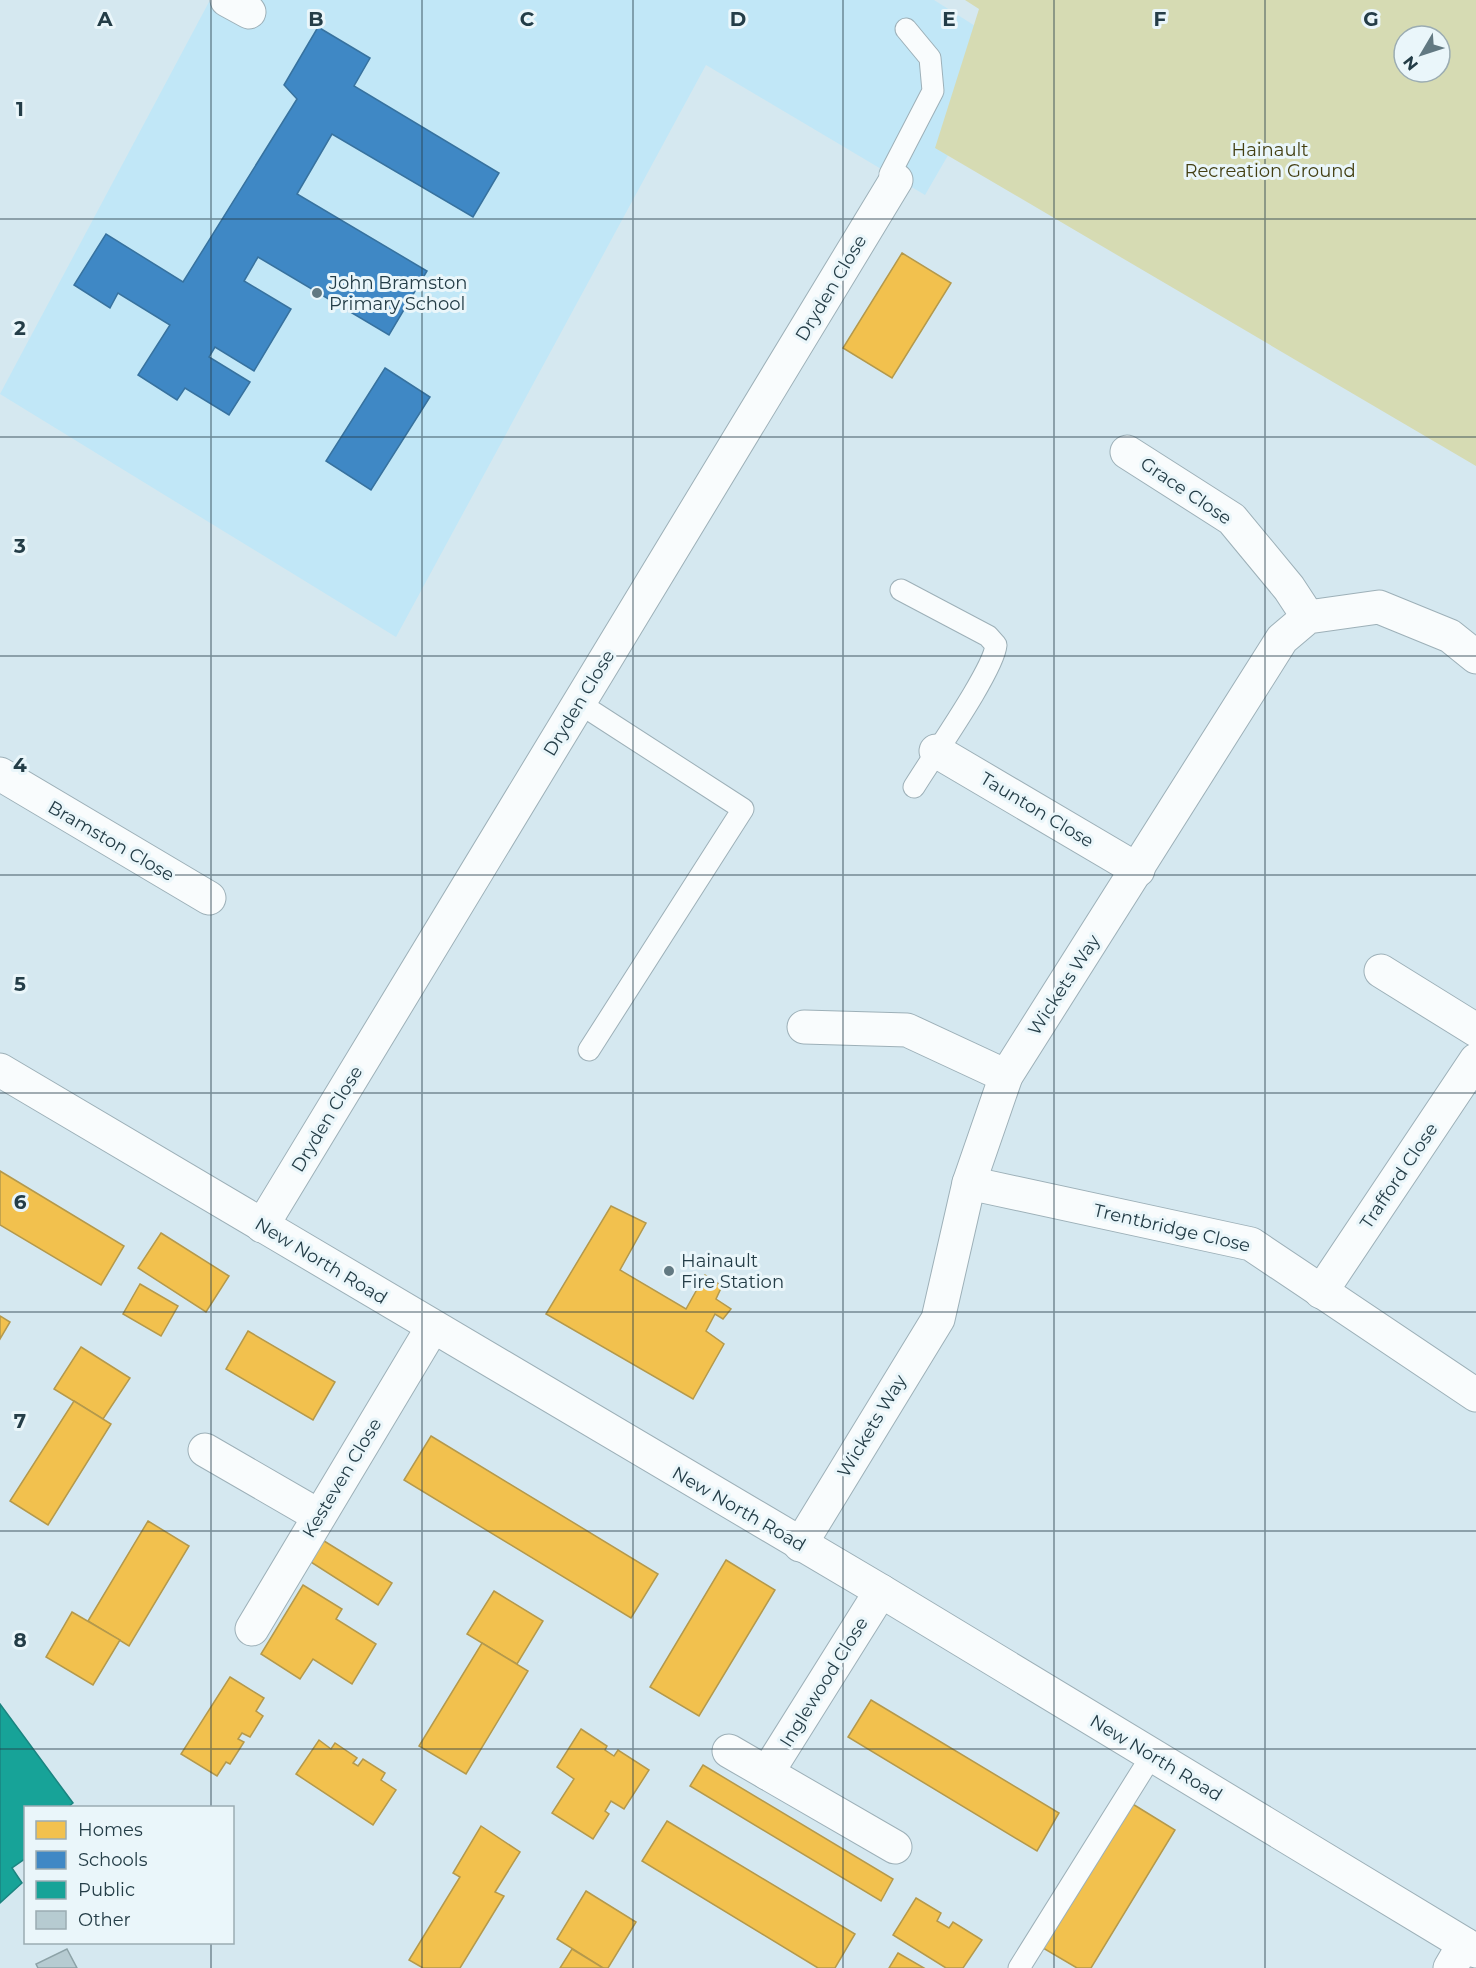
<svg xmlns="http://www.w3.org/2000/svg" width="1476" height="1968" viewBox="0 0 1476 1968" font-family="Montserrat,sans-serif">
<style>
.built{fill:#c1e7f7}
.green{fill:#d6dbb3;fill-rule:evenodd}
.homes{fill:#f2c14e;stroke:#b4994c;stroke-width:1.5}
.schools{fill:#3f88c5;stroke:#37729f;stroke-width:1.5}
.public{fill:#17a398;stroke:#1b8480;stroke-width:1.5}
.building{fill:#b6cbd1;stroke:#8ca2a7;stroke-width:1.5}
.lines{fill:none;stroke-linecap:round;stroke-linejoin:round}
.service-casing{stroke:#9db0b8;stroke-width:23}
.minor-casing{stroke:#9db0b8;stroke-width:35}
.tertiary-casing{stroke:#9db0b8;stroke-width:35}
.service{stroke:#f9fcfd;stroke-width:21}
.minor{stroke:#f9fcfd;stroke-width:33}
.tertiary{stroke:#f9fcfd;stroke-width:33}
.grid{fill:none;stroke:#243d47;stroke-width:1.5;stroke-opacity:0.55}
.poi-dot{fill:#627982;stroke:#eaf6fa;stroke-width:2}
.labels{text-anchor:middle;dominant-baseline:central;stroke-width:6;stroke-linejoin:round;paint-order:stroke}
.park-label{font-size:18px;fill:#433f12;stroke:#eaf6fa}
.poi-label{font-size:18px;fill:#243d47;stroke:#eaf6fa;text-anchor:start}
.street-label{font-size:18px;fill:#243d47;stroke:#eaf6fa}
.grid-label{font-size:20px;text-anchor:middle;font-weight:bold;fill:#243d47;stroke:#eaf6fa;stroke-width:6;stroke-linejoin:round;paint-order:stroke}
</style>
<rect width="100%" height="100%" fill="#d5e8f0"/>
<path class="built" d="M210 0H934L1010 48 925 195 706 65 396 637 0 394Z"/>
<path class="green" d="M965 0H1476V466L935 148 979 9ZM1404 36H1440V72H1404Z"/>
<g class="homes">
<path d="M902 253 951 283 892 378 843 348Z"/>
<path d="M0 1171 124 1246 101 1285 0 1225Z"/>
<path d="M611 1206 646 1223 620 1270 686 1309 705 1275 722 1286 716 1299 731 1309 723 1319 715 1314 706 1331 724 1344 693 1399 546 1314Z"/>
<path d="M161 1233 229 1276 206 1312 138 1268Z"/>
<path d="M140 1284 178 1306 161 1336 123 1314Z"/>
<path d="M0 1316 10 1322 0 1339Z"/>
<path d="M248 1331 335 1382 313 1420 226 1369Z"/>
<path d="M81 1347 130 1378 103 1419 54 1389Z"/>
<path d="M74 1401 111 1424 48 1525 10 1501Z"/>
<path d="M431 1436 658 1574 631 1618 404 1480Z"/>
<path d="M148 1521 189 1546 129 1646 88 1621Z"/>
<path d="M316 1536 392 1583 378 1605 303 1557Z"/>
<path d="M726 1560 775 1590 699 1716 650 1687Z"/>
<path d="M303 1585 342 1609 336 1619 376 1644 352 1684 313 1659 300 1679 261 1654Z"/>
<path d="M494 1591 543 1621 517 1664 467 1634Z"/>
<path d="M72 1612 120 1640 93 1685 46 1657Z"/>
<path d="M482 1643 528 1671 466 1774 419 1746Z"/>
<path d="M230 1677 264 1698 256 1711 263 1716 250 1737 242 1733 238 1739 244 1742 230 1764 226 1762 217 1776 181 1754Z"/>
<path d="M871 1700 1059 1813 1037 1851 848 1737Z"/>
<path d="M581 1729 607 1746 605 1750 614 1756 618 1750 649 1770 624 1809 611 1801 605 1811 609 1814 593 1839 552 1813 574 1779 557 1767Z"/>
<path d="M319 1740 331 1749 335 1743 357 1758 353 1763 358 1766 363 1759 385 1773 381 1780 396 1790 373 1825 296 1774Z"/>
<path d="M703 1765 893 1879 881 1901 690 1786Z"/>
<path d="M1131 1803 1175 1830 1091 1968H1077L1043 1948Z"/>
<path d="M667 1821 855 1934 835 1968H818L642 1861Z"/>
<path d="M481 1826 520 1852 495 1892 504 1896 460 1968H423L409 1960 460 1877 453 1873Z"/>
<path d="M586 1891 636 1922 608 1968H603L557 1939Z"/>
<path d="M916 1898 941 1913 937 1921 949 1928 953 1922 982 1940 963 1968H946L893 1935Z"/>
<path d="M572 1949 603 1968H560Z"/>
<path d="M898 1953 924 1968H889Z"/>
</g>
<g class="schools">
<path d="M318 27 370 58 354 86 499 173 473 217 332 134 297 194 427 271 389 335 258 257 244 281 291 309 254 371 215 347 209 357 250 382 229 415 185 388 177 400 138 375 170 325 118 293 110 308 74 285 106 234 183 282 297 99 284 85Z"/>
<path d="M385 368 430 397 371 490 326 461Z"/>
</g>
<path class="public" d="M0 1704 73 1803 67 1808H26V1858L12 1868 22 1883 0 1903Z"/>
<path class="building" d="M67 1949 77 1968H38L36 1964Z"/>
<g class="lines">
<g class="service-casing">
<g id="service">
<path d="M896 180 890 174 933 91 930 58 906 29"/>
<path d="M901 590 988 636 996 645C994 670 931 759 914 787"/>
<path d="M579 703 743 809 589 1050"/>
<path d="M1019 1968 1152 1755"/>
</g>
</g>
<g class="minor-casing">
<g id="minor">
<path d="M227 0 249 12"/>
<path d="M1127 452 1232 519 1289 588 1308 617"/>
<path d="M936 751 1138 870"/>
<path d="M0 774 209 898"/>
<path d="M1381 971 1476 1030"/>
<path d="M804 1027 907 1030 1006 1076"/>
<path d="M969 1183 1251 1244 1476 1395"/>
<path d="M262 1226 896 180"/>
<path d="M1321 1292 1476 1060"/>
<path d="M205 1450 319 1516"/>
<path d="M800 1545 938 1319 969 1183 1006 1076 1282 639 1308 617 1379 607 1450 636 1476 657"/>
<path d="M252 1629 432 1328"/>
<path d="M729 1751 895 1847"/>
<path d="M767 1773 881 1591"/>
<path d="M1450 1968 1464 1944"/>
</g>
</g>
<g class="tertiary-casing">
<path id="tertiary" d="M0 1070 881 1591 1476 1951"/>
</g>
<use href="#service" class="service"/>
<use href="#minor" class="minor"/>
<use href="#tertiary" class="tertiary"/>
</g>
<path class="grid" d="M211 0V1808M422 0V1968M633 0V1968M843 0V1968M1054 0V1968M1265 0V1968M0 219H1476M0 437H1476M0 656H1476M0 875H1476M0 1093H1476M0 1312H1476M0 1531H1476M0 1749H1476M211 1942V1968"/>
<g class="poi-dot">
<circle cx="317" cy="293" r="6"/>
<circle cx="669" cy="1271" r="6"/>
</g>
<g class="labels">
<g class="park-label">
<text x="1270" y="150">Hainault<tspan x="1270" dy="21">Recreation Ground</tspan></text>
</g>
<g class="poi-label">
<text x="329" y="283">John Bramston<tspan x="329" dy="21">Primary School</tspan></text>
<text x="681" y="1261">Hainault<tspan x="681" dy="21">Fire Station</tspan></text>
</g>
<g class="street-label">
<text transform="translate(831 288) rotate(-59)">Dryden Close</text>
<text transform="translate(1186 491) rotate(34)">Grace Close</text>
<text transform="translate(579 703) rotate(-59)">Dryden Close</text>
<text transform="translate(1037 810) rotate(31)">Taunton Close</text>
<text transform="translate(111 841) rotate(30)">Bramston Close</text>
<text transform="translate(1064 985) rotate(-57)">Wickets Way</text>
<text transform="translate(327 1119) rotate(-59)">Dryden Close</text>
<text transform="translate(1399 1176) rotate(-56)">Trafford Close</text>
<text transform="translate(1172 1228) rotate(13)">Trentbridge Close</text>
<text transform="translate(321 1261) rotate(31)">New North Road</text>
<text transform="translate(872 1426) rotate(-59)">Wickets Way</text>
<text transform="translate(342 1478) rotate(-59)">Kesteven Close</text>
<text transform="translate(739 1509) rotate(30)">New North Road</text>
<text transform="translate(824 1682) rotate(-58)">Inglewood Close</text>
<text transform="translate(1156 1758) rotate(31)">New North Road</text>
</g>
</g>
<g class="grid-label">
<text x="105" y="26">A</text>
<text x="316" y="26">B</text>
<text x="527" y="26">C</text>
<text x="738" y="26">D</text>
<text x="949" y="26">E</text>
<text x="1160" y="26">F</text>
<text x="1371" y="26">G</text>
<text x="20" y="116">1</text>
<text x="20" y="335">2</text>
<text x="20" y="553">3</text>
<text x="20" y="772">4</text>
<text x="20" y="991">5</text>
<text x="20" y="1209">6</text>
<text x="20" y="1428">7</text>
<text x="20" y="1647">8</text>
</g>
<rect x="24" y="1806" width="210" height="138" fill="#eaf6fa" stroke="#9bacb2" stroke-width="1.5"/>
<rect x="36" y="1821" width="30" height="18" fill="#f2c14e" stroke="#9bacb2" stroke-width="1.5"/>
<text x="78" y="1836" font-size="18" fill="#243d47">Homes</text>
<rect x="36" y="1851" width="30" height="18" fill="#3f88c5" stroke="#9bacb2" stroke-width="1.5"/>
<text x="78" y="1866" font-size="18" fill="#243d47">Schools</text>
<rect x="36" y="1881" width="30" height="18" fill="#17a398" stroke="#9bacb2" stroke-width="1.5"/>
<text x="78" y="1896" font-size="18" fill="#243d47">Public</text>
<rect x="36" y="1911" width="30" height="18" fill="#b6cbd1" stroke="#9bacb2" stroke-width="1.5"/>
<text x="78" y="1926" font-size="18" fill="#243d47">Other</text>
<g transform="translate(1422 54) rotate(231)"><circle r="28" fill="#eaf6fa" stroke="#9bacb2" stroke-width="1.5"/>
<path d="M0-4.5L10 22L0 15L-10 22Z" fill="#627982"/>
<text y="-9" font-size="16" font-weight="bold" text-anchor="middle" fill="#243d47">N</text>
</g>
</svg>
